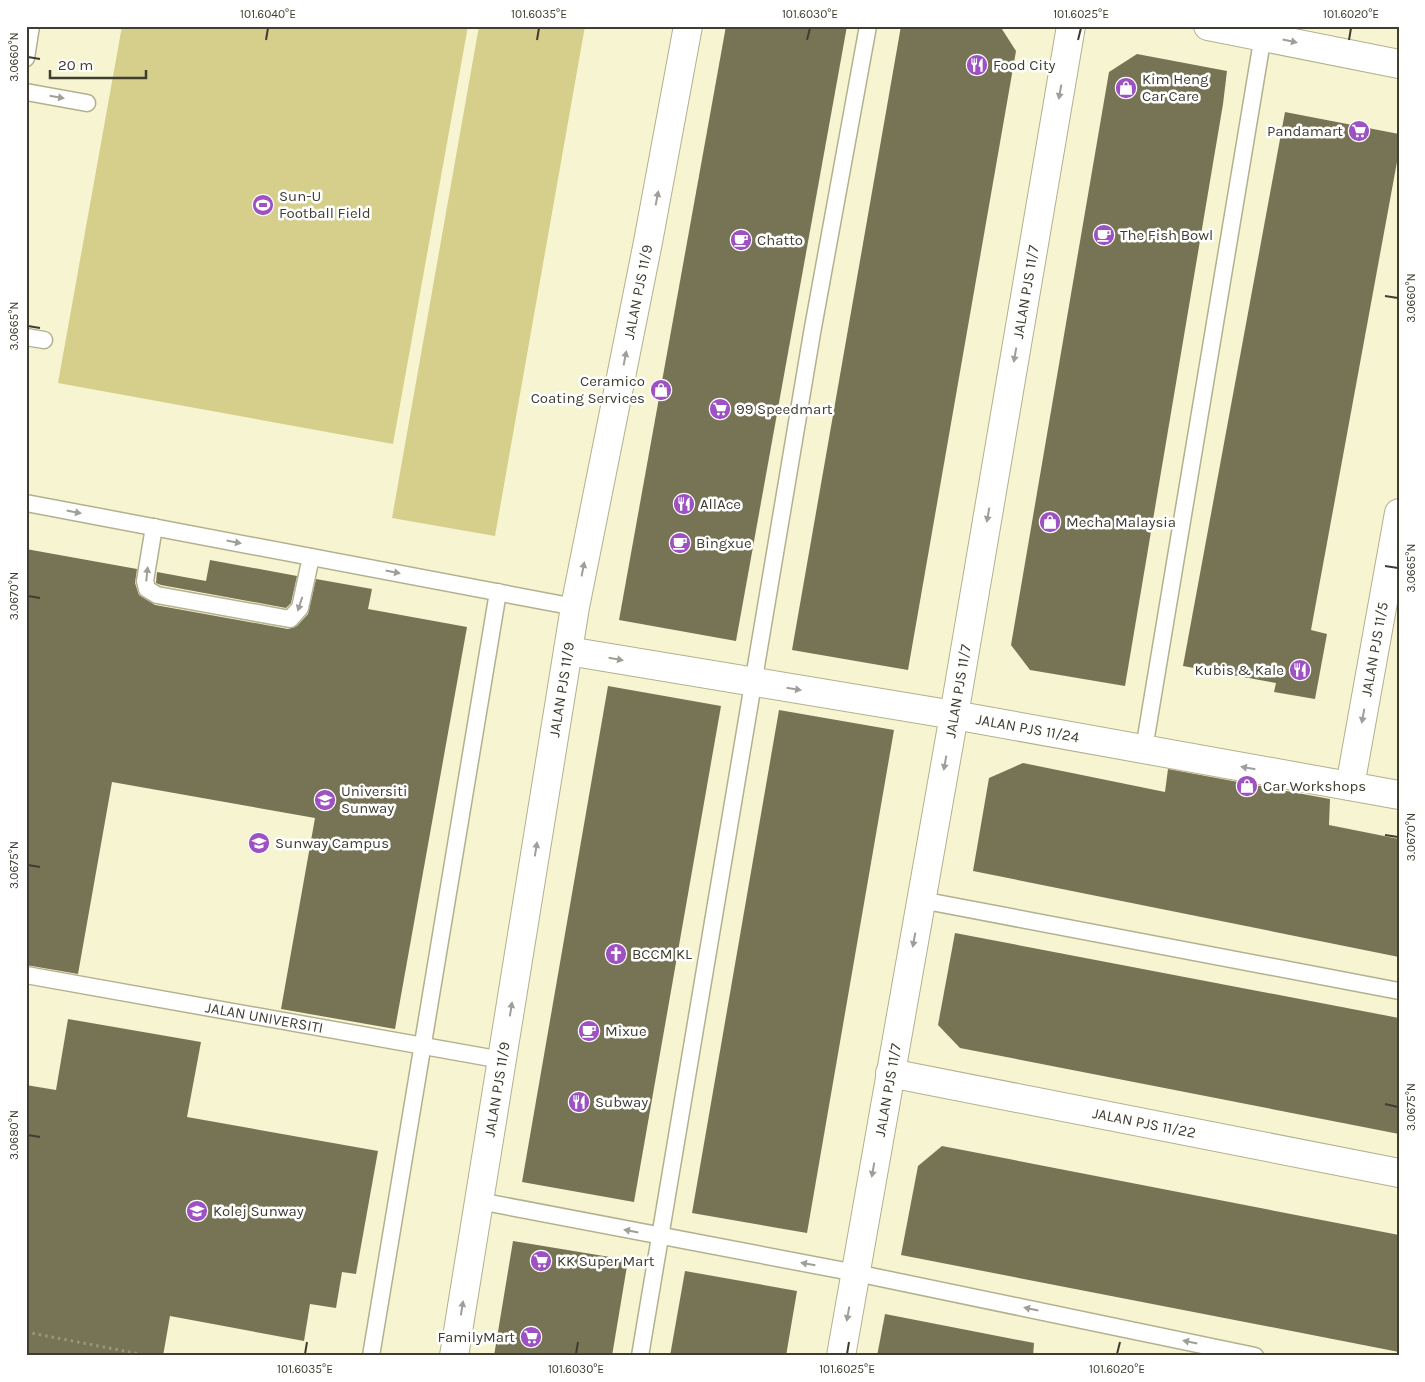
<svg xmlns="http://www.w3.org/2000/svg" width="1425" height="1382" viewBox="0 0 1425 1382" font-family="Karla,sans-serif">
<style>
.green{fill:#d6cf8c}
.building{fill:#777455}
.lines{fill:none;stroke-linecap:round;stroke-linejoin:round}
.lane-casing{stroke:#b3b08f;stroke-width:19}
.street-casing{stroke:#b3b08f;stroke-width:30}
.secondary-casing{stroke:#b3b08f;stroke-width:30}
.path{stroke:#98967e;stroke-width:3;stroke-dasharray:2.5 4;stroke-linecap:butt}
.lane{stroke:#fff;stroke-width:16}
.street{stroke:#fff;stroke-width:28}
.secondary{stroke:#fff;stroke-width:28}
.oneway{fill:#9f9e98}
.ticks{fill:none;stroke:#3f3d30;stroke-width:2}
.labels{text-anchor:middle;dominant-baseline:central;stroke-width:5;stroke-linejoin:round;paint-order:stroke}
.poi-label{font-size:15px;fill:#3f3d30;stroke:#fff;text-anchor:start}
.street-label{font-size:15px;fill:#3f3d30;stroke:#fff}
.neatline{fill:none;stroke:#3f3d30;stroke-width:2}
.ticks-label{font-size:12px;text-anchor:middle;fill:#3f3d30}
</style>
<rect width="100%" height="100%" fill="#f7f4d1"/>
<g class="green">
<path d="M122 26H468L393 444 58 383Z"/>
<path d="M479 26H585L495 536 392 518Z"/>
</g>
<g class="building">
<path d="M726 26H847L736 641 619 620Z"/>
<path d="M901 26H1000L1016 51 908 670 792 650Z"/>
<path d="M1137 54 1227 71 1223 104 1125 686 1030 670 1011 645 1109 72Z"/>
<path d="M1285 112 1399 134V151L1311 630 1327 634 1315 699 1274 692 1276 683 1183 666Z"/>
<path d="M26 549 137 569 135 583 139 595 155 605 288 629 297 626 308 614 316 579 372 589 368 609 467 627 395 1029 281 1009 315 818 112 782 78 974 26 965Z"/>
<path d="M210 560 297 576 291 603 286 608 161 585 156 583 157 572 206 581Z"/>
<path d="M608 686 721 706 634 1202 522 1182Z"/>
<path d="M779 710 894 730 807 1233 692 1213Z"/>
<path d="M1023 763 1165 792 1168 769 1330 799 1329 825 1399 839V957L973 871 989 778Z"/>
<path d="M955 933 1399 1018V1134L960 1048 938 1025Z"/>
<path d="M68 1019 201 1042 187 1117 378 1151 356 1274 342 1272 336 1308 310 1304 304 1341 170 1316 163 1356H26V1085L56 1090Z"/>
<path d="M942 1146 1399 1235V1352L901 1255 918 1166Z"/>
<path d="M513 1241 628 1260 612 1356H494Z"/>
<path d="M685 1271 797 1291 786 1356H670Z"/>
<path d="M885 1314 1034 1343 1033 1356H877Z"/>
</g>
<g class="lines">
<g class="lane-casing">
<g id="lane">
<path d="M26 58 31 26"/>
<path d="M26 92 87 103"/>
<path d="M26 337 44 340"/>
<path d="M26 503 575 607"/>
<path d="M154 527 145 581 147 589 157 595 290 619 300 608 311 557"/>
<path d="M1144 749 1263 35"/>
<path d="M921 900 1399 991"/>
<path id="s1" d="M26 975 502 1060"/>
<path d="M479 1201 856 1273 1255 1356"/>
<path d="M371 1356 498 592"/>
<path d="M640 1356 812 333 868 26"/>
</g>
</g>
<g class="street-casing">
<g id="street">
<path d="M1208 26 1399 64"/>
<path id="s2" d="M568 651 954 715 1399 795"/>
<path id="s3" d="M1350 786 1399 513"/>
<path id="s4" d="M890 1073 1399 1173"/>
<path id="s5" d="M454 1356 575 607 648 242 688 26"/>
</g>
</g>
<g class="secondary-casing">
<g id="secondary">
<path id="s6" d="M841 1356 954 715 1071 26"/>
</g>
</g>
<path class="path" d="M26 1332 150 1356"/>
<use href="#lane" class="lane"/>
<use href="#street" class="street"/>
<use href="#secondary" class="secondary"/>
</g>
<defs><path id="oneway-solid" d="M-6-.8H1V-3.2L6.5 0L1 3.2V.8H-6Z" transform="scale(1.25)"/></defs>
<g class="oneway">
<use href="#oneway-solid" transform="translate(1290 41) rotate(12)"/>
<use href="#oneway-solid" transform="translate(1060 92) rotate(100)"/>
<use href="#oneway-solid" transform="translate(57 97) rotate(10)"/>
<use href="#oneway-solid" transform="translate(657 198) rotate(-79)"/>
<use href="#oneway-solid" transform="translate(1015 355) rotate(100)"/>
<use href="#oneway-solid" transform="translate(625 358) rotate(-79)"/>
<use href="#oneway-solid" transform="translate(74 512) rotate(11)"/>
<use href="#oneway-solid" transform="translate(988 515) rotate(100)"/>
<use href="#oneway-solid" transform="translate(234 542) rotate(11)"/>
<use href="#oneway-solid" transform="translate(583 569) rotate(-79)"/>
<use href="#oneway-solid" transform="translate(393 572) rotate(11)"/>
<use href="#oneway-solid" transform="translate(147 574) rotate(-84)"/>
<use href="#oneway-solid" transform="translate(300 604) rotate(108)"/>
<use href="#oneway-solid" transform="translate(616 659) rotate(10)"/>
<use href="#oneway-solid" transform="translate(794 689) rotate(9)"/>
<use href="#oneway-solid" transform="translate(1363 716) rotate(100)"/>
<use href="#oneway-solid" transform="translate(945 763) rotate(100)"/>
<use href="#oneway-solid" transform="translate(1248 768) rotate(-170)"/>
<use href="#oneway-solid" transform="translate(536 849) rotate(-81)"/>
<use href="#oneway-solid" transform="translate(914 940) rotate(100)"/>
<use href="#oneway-solid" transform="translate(511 1009) rotate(-81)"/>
<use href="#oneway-solid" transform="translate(873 1170) rotate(100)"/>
<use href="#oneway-solid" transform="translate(631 1231) rotate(-169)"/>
<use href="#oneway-solid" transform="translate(808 1264) rotate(-170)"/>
<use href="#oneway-solid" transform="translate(462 1308) rotate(-81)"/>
<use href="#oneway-solid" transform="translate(1031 1309) rotate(-168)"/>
<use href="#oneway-solid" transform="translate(848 1314) rotate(100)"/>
<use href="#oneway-solid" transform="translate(1190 1342) rotate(-168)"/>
</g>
<path class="ticks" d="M266 40 268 28M537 40 539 28M807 40 810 28M1078 40 1081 28M1349 40 1351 28M28 57 40 59M1385 296 1398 298M28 326 40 328M1385 566 1398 568M28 596 40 598M1385 835 1398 837M28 865 40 867M1385 1104 1398 1107M28 1135 40 1137M305 1354 307 1342M576 1354 578 1342M847 1354 849 1342M1117 1354 1120 1342"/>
<defs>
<g id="restaurant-disc" transform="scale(1.125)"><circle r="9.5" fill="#9d51c3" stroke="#fff"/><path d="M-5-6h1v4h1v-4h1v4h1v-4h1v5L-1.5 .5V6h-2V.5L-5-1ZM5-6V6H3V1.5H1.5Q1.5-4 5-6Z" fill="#fff"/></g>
<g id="shop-disc" transform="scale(1.125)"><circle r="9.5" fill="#9d51c3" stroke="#fff"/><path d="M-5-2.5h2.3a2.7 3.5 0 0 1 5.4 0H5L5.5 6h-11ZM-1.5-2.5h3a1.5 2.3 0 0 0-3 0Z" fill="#fff"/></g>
<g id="supermarket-disc" transform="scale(1.125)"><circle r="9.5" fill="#9d51c3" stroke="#fff"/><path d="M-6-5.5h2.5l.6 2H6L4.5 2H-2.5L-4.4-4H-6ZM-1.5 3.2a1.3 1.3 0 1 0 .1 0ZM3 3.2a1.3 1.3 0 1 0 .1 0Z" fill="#fff"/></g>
<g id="stadium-disc" transform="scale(1.125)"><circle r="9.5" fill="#9d51c3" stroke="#fff"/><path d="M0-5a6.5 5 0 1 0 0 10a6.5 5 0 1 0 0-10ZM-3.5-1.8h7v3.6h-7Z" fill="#fff"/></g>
<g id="cafe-disc" transform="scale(1.125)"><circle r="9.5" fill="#9d51c3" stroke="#fff"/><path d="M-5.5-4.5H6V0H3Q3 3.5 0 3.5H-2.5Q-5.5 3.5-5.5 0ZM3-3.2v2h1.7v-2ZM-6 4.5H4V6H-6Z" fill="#fff"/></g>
<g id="university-disc" transform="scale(1.125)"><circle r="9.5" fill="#9d51c3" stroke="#fff"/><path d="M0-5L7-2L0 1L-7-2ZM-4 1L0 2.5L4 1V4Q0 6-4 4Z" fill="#fff"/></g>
<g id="church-disc" transform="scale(1.125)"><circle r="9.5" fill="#9d51c3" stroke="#fff"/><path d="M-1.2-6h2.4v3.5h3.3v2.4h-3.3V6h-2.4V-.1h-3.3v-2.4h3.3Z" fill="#fff"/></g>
</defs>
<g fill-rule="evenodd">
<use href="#restaurant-disc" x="977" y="65"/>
<use href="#shop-disc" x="1126" y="88"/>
<use href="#supermarket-disc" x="1359" y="131"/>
<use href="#stadium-disc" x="263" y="205"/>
<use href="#cafe-disc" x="1104" y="235"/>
<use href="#cafe-disc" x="741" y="240"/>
<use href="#shop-disc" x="661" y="390"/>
<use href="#supermarket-disc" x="720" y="409"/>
<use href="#restaurant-disc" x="684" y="504"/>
<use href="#shop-disc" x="1050" y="522"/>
<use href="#cafe-disc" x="680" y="543"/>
<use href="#restaurant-disc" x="1300" y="670"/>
<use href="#shop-disc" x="1247" y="786"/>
<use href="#university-disc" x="325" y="800"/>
<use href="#university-disc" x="259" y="843"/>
<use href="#church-disc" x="616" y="954"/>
<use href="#cafe-disc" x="589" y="1031"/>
<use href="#restaurant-disc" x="579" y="1102"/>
<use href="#university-disc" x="197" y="1211"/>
<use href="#supermarket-disc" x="541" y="1261"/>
<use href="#supermarket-disc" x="531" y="1337"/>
</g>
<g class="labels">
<g class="poi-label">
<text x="993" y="65">Food City</text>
<text x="1142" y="79">Kim Heng<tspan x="1142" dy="17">Car Care</tspan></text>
<text x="1343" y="131" text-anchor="end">Pandamart</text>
<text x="279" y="196">Sun-U<tspan x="279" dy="17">Football Field</tspan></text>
<text x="1120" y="235">The Fish Bowl</text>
<text x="757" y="240">Chatto</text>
<text x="645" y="381" text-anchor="end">Ceramico<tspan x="645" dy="17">Coating Services</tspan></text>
<text x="736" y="409">99 Speedmart</text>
<text x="700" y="504">AllAce</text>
<text x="1066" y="522">Mecha Malaysia</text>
<text x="696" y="543">Bingxue</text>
<text x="1284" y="670" text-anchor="end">Kubis &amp; Kale</text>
<text x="1263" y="786">Car Workshops</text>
<text x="341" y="791">Universiti<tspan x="341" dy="17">Sunway</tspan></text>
<text x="275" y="843">Sunway Campus</text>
<text x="632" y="954">BCCM KL</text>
<text x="605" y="1031">Mixue</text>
<text x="595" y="1102">Subway</text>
<text x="213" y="1211">Kolej Sunway</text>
<text x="557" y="1261">KK Super Mart</text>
<text x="515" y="1337" text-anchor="end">FamilyMart</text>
</g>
<g class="street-label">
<text stroke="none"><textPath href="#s5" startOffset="1080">JALAN PJS 11/9</textPath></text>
<text stroke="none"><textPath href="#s6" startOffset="1080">JALAN PJS 11/7</textPath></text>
<text stroke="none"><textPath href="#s3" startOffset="139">JALAN PJS 11/5</textPath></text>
<text stroke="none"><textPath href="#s5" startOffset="675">JALAN PJS 11/9</textPath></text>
<text stroke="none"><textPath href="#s6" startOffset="675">JALAN PJS 11/7</textPath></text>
<text stroke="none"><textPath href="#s2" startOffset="466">JALAN PJS 11/24</textPath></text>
<text stroke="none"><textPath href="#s1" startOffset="242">JALAN UNIVERSITI</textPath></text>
<text stroke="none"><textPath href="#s5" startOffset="270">JALAN PJS 11/9</textPath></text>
<text stroke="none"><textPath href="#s6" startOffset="270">JALAN PJS 11/7</textPath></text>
<text stroke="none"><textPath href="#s4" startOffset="259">JALAN PJS 11/22</textPath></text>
</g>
</g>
<rect width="1425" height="1382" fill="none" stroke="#ffffff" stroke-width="55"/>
<path d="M50 70v8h96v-8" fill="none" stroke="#3f3d30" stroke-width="2.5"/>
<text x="58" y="70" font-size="15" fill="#3f3d30" stroke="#ffffff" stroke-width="4" paint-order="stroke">20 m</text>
<rect x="28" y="28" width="1370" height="1326" class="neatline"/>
<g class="ticks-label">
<text x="268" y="18">101.6040°E</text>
<text x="539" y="18">101.6035°E</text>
<text x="810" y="18">101.6030°E</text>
<text x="1081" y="18">101.6025°E</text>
<text x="1351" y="18">101.6020°E</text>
<text transform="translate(14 57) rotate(-90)" y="4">3.0660°N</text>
<text transform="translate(1411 298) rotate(-90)" y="4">3.0660°N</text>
<text transform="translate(14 326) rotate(-90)" y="4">3.0665°N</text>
<text transform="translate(1411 568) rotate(-90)" y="4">3.0665°N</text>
<text transform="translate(14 596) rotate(-90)" y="4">3.0670°N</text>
<text transform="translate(1411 837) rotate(-90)" y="4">3.0670°N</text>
<text transform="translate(14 865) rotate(-90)" y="4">3.0675°N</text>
<text transform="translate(1411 1107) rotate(-90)" y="4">3.0675°N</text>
<text transform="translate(14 1135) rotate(-90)" y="4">3.0680°N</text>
<text x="305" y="1373">101.6035°E</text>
<text x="576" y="1373">101.6030°E</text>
<text x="847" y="1373">101.6025°E</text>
<text x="1117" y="1373">101.6020°E</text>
</g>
</svg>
